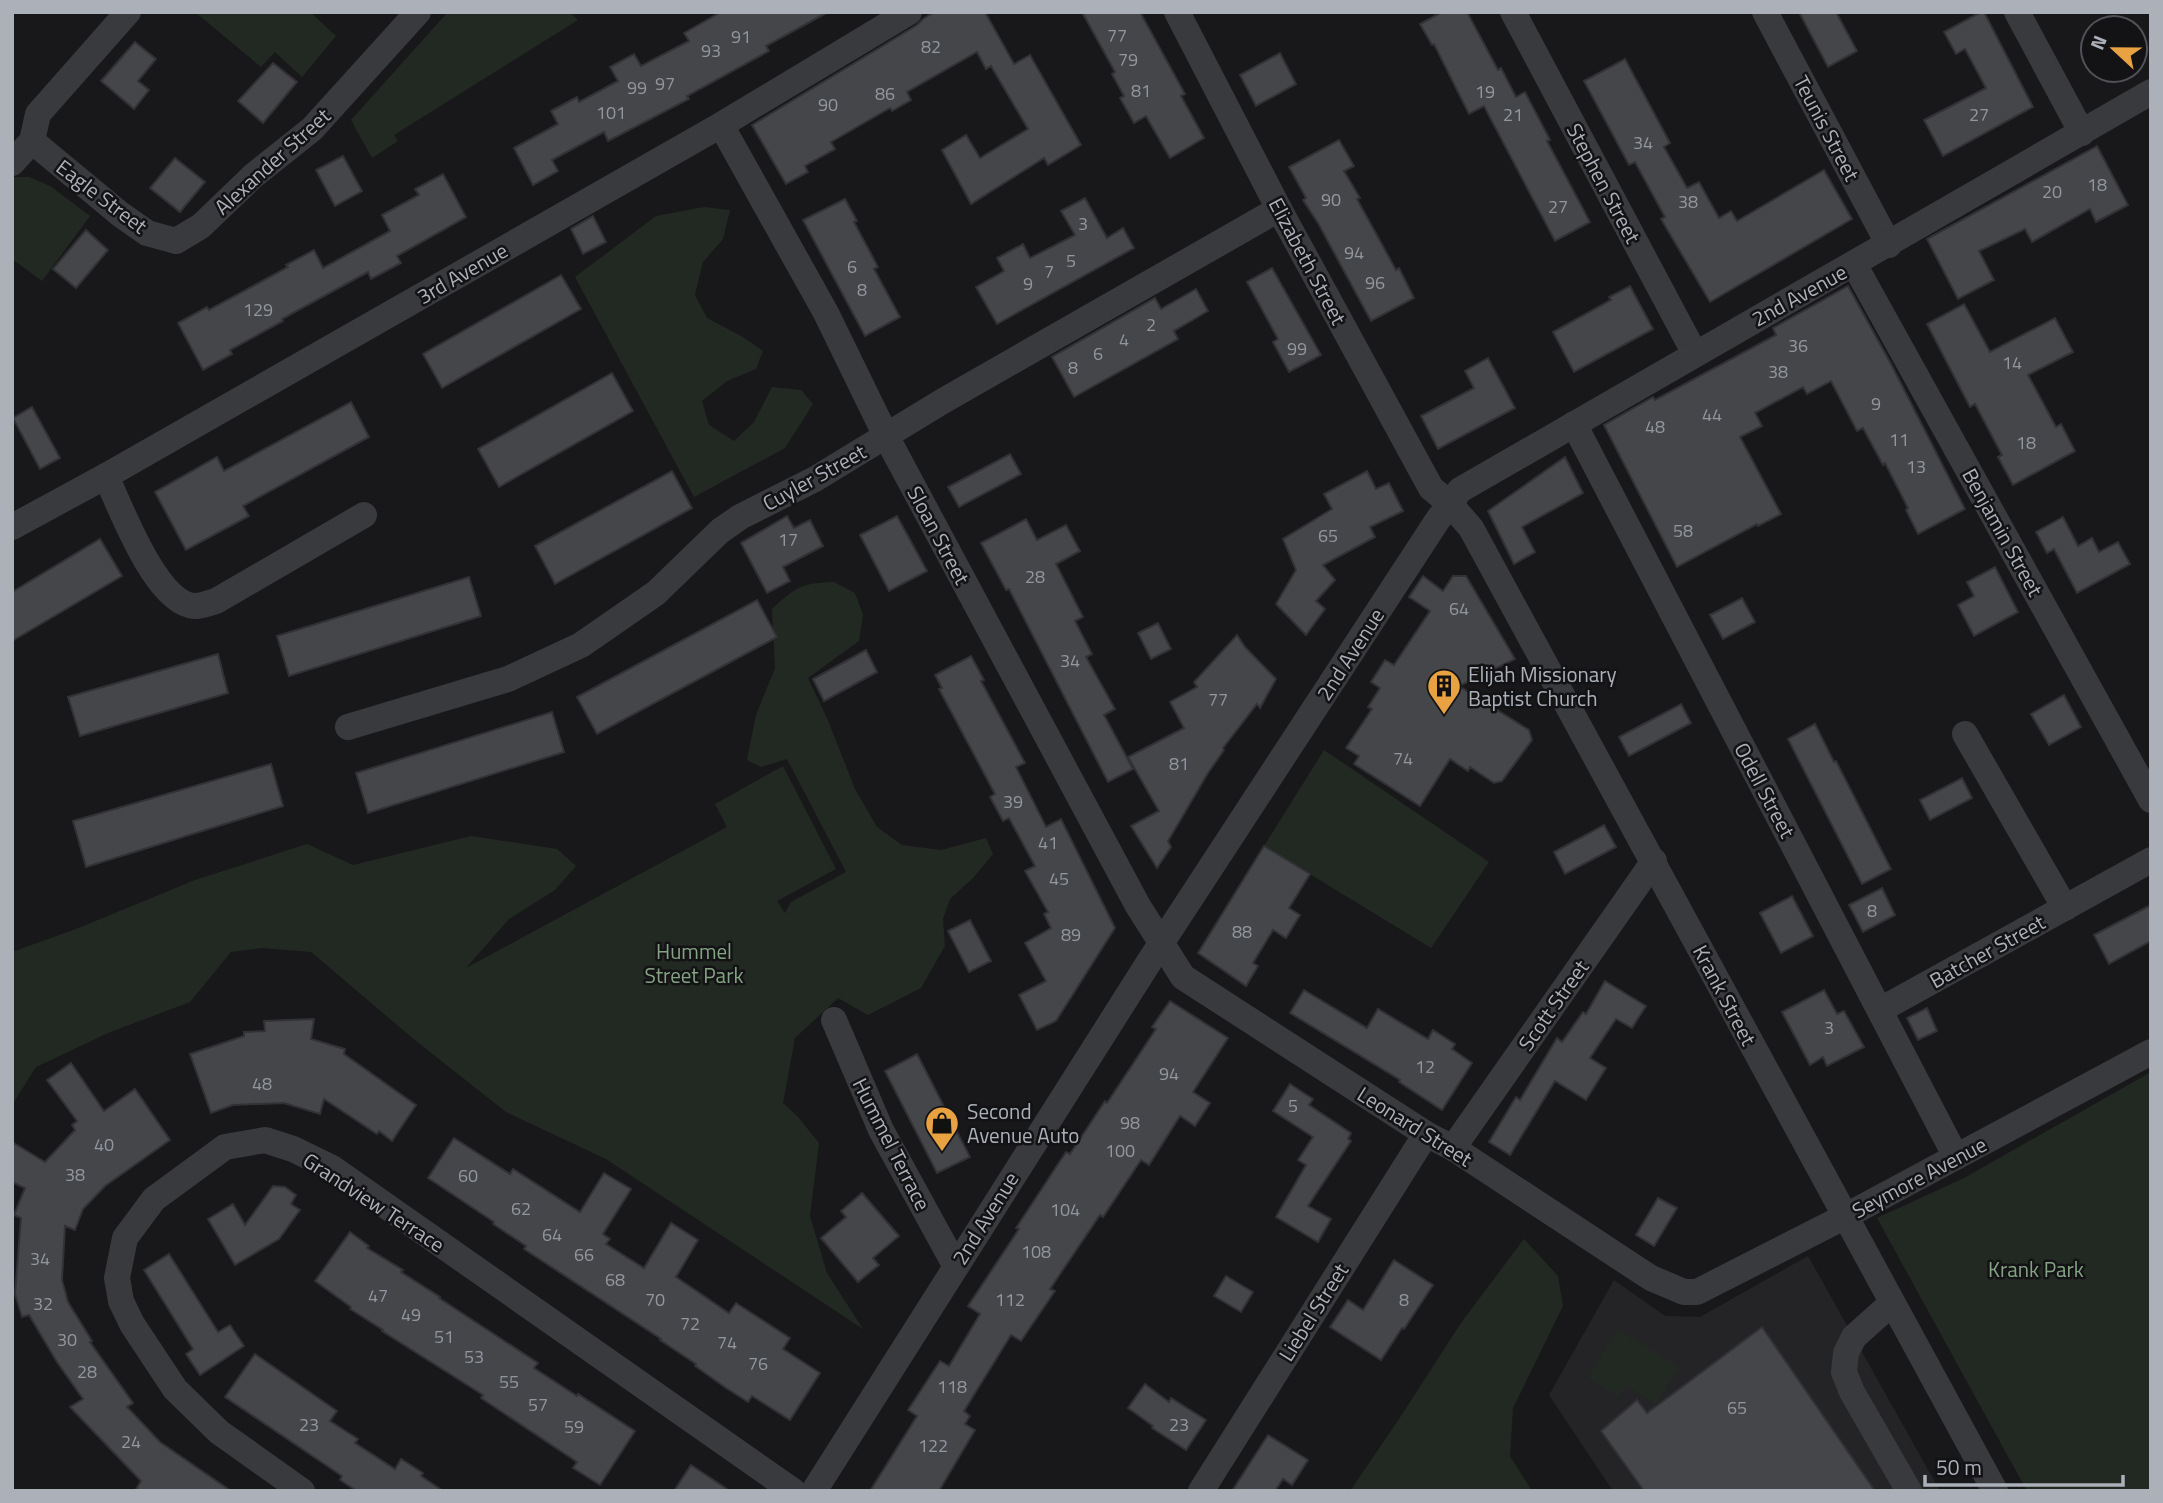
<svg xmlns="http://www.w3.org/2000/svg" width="2163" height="1503" viewBox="0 0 2163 1503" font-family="'Titillium Web',sans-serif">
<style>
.built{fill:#242427}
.green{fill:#222922}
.building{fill:#45464a;stroke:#323236;stroke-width:2}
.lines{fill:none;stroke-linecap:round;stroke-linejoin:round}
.minor{stroke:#393a3e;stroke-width:26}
.labels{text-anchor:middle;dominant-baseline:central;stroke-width:5;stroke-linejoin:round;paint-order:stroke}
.number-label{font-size:18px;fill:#92969d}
.street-label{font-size:21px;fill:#abb0b9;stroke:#131315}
.poi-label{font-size:21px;fill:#abb0b9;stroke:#131315;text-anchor:start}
.park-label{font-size:21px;fill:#84a383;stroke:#131315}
</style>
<rect width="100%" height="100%" fill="#18181a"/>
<path class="built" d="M1808 1256 1940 1491H1613L1549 1395 1614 1280 1665 1316 1700 1317Z"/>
<g class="green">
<path d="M195 12H310L336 36 302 77 275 52 261 67Z"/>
<path d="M448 12H569L578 20 394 135 398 141 372 158 351 120Z"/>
<path d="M12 177H29L50 186 90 216 42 281 12 259Z"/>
<path d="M704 207 730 210 723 239 703 262 695 295 707 318 743 337 763 351 756 369 727 381 702 401 709 425 734 441 754 422 772 387 801 390 813 404 785 448 694 497 575 277 656 216Z"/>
<path d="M834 582 855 593 863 615 859 641 808 678 827 718 855 789 877 827 902 845 941 850 986 838 993 854 973 878 950 899 943 919 945 946 921 988 868 1015 838 998 795 1038 783 1103 798 1117 819 1143 810 1216 827 1273 863 1329 606 1159 506 1112 416 1041 311 952 262 948 231 952 190 1002 108 1033 36 1067 12 1105V952L76 929 195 880 307 844 353 865 471 836 557 849 576 866 555 890 509 919 466 968 727 827 715 804 783 766 836 869 777 901 785 913 791 902 846 872 787 759 761 767 747 760 756 715 775 668 772 609C796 587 801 583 834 582Z"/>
<path d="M1324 750 1489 862 1431 948 1264 846Z"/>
<path d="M2151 1072V1491H2027L1877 1218 1964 1178Z"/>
<path d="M1524 1239 1558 1276 1563 1306 1513 1408 1510 1456 1532 1491H1350L1399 1419 1461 1323Z"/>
<path d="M1618 1329 1679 1367 1656 1404 1626 1385 1618 1397 1588 1378Z"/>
</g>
<g class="building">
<path d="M721 12H828L766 46 769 51 687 96 689 99 608 141 604 132 552 160 558 171 533 185 514 148 558 124 551 111 577 97 579 102 618 81 610 67 634 54 641 66 689 41 684 33Z"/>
<path d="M934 12H985L1014 64 1030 55 1081 145 1048 165 1044 158 971 204 942 150 966 135 980 158 1028 129 991 66 986 69 977 52 907 92 911 100 892 111 890 108 831 142 835 149 805 166 808 172 786 184 752 125 917 25 923 19Z"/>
<path d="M1082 12H1140L1185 94 1181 96 1204 138 1170 158 1146 116 1134 123 1120 98 1124 96 1112 74 1115 72Z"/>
<path d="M1442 12H1467L1498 70 1501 68 1516 97 1525 92 1550 140 1547 141 1590 222 1555 241 1484 106 1469 114 1434 44 1432 45 1420 24Z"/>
<path d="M1799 12H1836L1857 51 1828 67Z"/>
<path d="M1981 12H1984L2033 107 1943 156 1924 120 1986 88 1965 49 1956 54 1944 32Z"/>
<path d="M135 42 156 59 138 81 149 90 134 109 101 81Z"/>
<path d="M1280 53 1296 84 1256 106 1240 75Z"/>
<path d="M1625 59 1670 143 1664 147 1687 188 1699 182 1719 218 1731 211 1737 221 1824 170 1852 219 1710 302 1661 219 1665 217 1635 162 1629 165 1584 81Z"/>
<path d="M273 63 297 82 263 123 238 101Z"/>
<path d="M1339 140 1354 166 1344 171 1360 198 1357 199 1396 270 1399 268 1414 298 1371 321 1318 223 1303 200 1306 198 1289 167Z"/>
<path d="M2097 146 2128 205 2096 222 2090 209 2032 242 2025 229 1979 251 1994 280 1958 299 1927 239Z"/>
<path d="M343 156 362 191 335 206 316 170Z"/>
<path d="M175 158 205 182 180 212 150 188Z"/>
<path d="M443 174 466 217 397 256 401 263 371 279 368 272 282 319 283 321 230 350 232 354 203 370 178 323 207 307 209 310 288 267 286 265 314 250 323 268 390 231 382 215 419 195 415 189Z"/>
<path d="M1085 198 1107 238 1123 228 1134 248 997 324 976 287 1004 271 997 258 1023 244 1030 258 1075 235 1061 211Z"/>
<path d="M845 199 857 221 854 222 878 267 874 269 900 317 865 336 803 220Z"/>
<path d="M593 216 606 242 583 254 571 229Z"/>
<path d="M86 230 108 250 76 288 53 269Z"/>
<path d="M1272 268 1321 355 1289 372 1273 342 1278 339 1247 282Z"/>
<path d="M561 275 581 309 442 388 423 354Z"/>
<path d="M1630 286 1653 329 1574 372 1553 332 1611 300 1609 297Z"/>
<path d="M1848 286 1890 362 1965 509 1918 534 1906 510 1908 508 1885 463 1883 465 1863 428 1857 431 1831 381 1807 394 1803 387 1755 413 1762 426 1740 437 1781 514 1758 526 1757 524 1677 567 1604 425 1653 397 1655 400 1776 335 1773 328Z"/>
<path d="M1196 289 1208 311 1174 331 1178 339 1074 397 1052 357 1155 298 1161 309Z"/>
<path d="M1964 304 1990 352 2055 318 2073 352 2028 375 2056 427 2061 424 2075 451 2013 485 1998 457 2002 455 1975 404 1970 407 1927 324Z"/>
<path d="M1488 358 1515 408 1438 449 1421 416 1474 388 1465 371Z"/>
<path d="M612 373 633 411 499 487 478 449Z"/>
<path d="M351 402 369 437 243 506 249 516 186 550 155 492 217 457 224 471Z"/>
<path d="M32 407 60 458 40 469 13 418Z"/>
<path d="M1010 454 1021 474 959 507 948 487Z"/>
<path d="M1565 457 1583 493 1522 527 1535 552 1514 564 1488 511Z"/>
<path d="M672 471 692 508 555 584 535 546Z"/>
<path d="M1367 471 1376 489 1389 483 1403 511 1370 527 1375 537 1323 565 1335 580 1316 601 1325 609 1306 635 1276 604 1296 570 1283 539 1332 509 1324 494Z"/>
<path d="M787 516 794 528 810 520 823 546 783 567 790 581 767 593 741 543Z"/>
<path d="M897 516 927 571 889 591 860 535Z"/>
<path d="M2063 517 2078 546 2092 538 2099 552 2118 542 2130 564 2077 593 2054 549 2047 553 2036 532Z"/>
<path d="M1026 519 1037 540 1066 525 1080 551 1056 564 1083 617 1075 621 1092 654 1086 657 1115 709 1104 715 1133 769 1108 782 1009 589 1006 590 981 543Z"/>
<path d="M100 539 122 576 12 641V592Z"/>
<path d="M1995 567 2018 612 1974 636 1958 605 1974 596 1967 582Z"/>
<path d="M1423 576 1443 591 1453 576H1466L1515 659 1459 686 1529 730 1532 740 1502 781 1494 783 1470 767 1468 771 1450 759 1420 806 1354 764 1359 756 1346 748 1372 709 1368 707 1380 688 1371 682 1385 660 1394 665 1430 611 1409 597Z"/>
<path d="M469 577 481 616 289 676 277 636Z"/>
<path d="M1742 598 1755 622 1723 639 1710 615Z"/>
<path d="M757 600 777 637 597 734 577 697Z"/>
<path d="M1158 623 1171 649 1151 659 1138 633Z"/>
<path d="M1237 635 1245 647 1276 679 1260 708 1257 704 1223 748 1224 750 1208 773 1168 841 1171 847 1157 868 1131 826 1159 811 1128 757 1184 728 1170 702 1197 687 1194 682Z"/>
<path d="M866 650 877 672 824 701 813 679Z"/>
<path d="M218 654 228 693 80 736 68 697Z"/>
<path d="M971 656 984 680 981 681 1025 763 1016 767 1046 827 1061 819 1115 928 1056 1021 1037 1030 1019 995 1046 981 1025 943 1051 928 1044 914 1048 912 1025 871 1035 866 1009 818 1003 821 990 797 995 794 939 689 942 688 935 675Z"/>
<path d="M2064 695 2081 727 2049 745 2031 714Z"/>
<path d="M1681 704 1691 723 1629 756 1619 737Z"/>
<path d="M552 712 564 752 368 813 356 773Z"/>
<path d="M1815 724 1834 762 1836 761 1891 869 1862 884 1788 739Z"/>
<path d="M271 764 283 806 86 867 73 821Z"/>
<path d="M1962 778 1972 798 1930 820 1920 800Z"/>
<path d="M1604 825 1616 847 1565 874 1554 852Z"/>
<path d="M1264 846 1310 874 1289 908 1300 915 1286 938 1273 930 1253 963 1258 966 1246 986 1198 953Z"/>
<path d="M1882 888 1895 915 1863 932 1849 905Z"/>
<path d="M1792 896 1813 936 1781 953 1760 913Z"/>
<path d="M2151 905V941L2109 964 2094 935Z"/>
<path d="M970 920 991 961 969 972 948 931Z"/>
<path d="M1605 981 1646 1006 1632 1028 1616 1019 1590 1058 1606 1068 1586 1100 1555 1081 1510 1155 1489 1142 1516 1097 1520 1100 1557 1038 1562 1042 1583 1012 1586 1014Z"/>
<path d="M1304 990 1367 1028 1378 1009 1428 1039 1433 1030 1455 1044 1452 1049 1472 1063 1442 1110 1399 1082 1400 1080 1290 1013Z"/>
<path d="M1824 990 1837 1014 1844 1011 1864 1047 1827 1066 1823 1057 1810 1065 1782 1012Z"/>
<path d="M1170 1001 1228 1038 1193 1092 1210 1103 1195 1126 1180 1116 1149 1165 1141 1160 1103 1217 1100 1215 1050 1289 1055 1291 1021 1341 1011 1335 964 1411 970 1416 965 1424 975 1430 939 1491H870L917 1416 908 1410 940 1361 949 1366 980 1314 968 1306 1019 1229 1016 1228 1066 1152 1070 1154 1105 1101 1107 1103 1156 1029 1152 1027Z"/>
<path d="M1927 1008 1937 1031 1918 1040 1907 1018Z"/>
<path d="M314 1019 311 1039 345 1049 344 1054 416 1105 392 1141 379 1131 377 1134 324 1099 320 1114 284 1103 233 1105 211 1113 190 1054 244 1036V1032L265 1031 264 1021Z"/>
<path d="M917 1054 970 1157 937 1173 885 1071Z"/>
<path d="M71 1063 104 1111 135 1089 170 1140 105 1186 83 1209 75 1230 65 1226 62 1280 68 1302 92 1341 90 1342 133 1403 127 1407 160 1442 231 1491H135L141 1481 70 1407 83 1399 57 1362 29 1315 22 1317 15 1294 21 1218 14 1215 25 1188 12 1182V1142L45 1162 75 1130 72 1125 77 1121 47 1080Z"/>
<path d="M1290 1084 1313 1099 1309 1105 1351 1133 1348 1139 1351 1141 1308 1206 1331 1219 1318 1242 1276 1217 1306 1165 1298 1160 1313 1137 1273 1111Z"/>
<path d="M454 1138 510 1174 513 1169 580 1212 604 1173 631 1189 603 1234 610 1239 606 1244 644 1268 671 1223 698 1240 676 1277 729 1313 736 1303 790 1338 783 1349 820 1373 790 1420 752 1396 748 1402 726 1388 695 1366 696 1364 660 1340 661 1339 524 1249 526 1246 493 1224 494 1222 428 1178Z"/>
<path d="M273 1186 285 1187 296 1195 291 1204 300 1210 279 1239 235 1265 208 1219 233 1204 245 1225Z"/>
<path d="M862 1193 899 1236 873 1258 879 1265 858 1282 821 1238 846 1217 841 1211Z"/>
<path d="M1658 1198 1677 1208 1654 1246 1636 1235Z"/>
<path d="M350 1232 369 1246 367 1248 403 1270 401 1272 440 1297 439 1298 538 1363 534 1368 577 1396 578 1394 635 1431 600 1485 573 1468 577 1462 481 1398 483 1395 382 1331 383 1330 350 1309 351 1307 315 1281Z"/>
<path d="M169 1254 218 1332 230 1325 244 1346 200 1375 186 1354 193 1349 144 1270Z"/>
<path d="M1394 1260 1433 1285 1404 1329 1402 1328 1381 1360 1330 1327 1348 1300 1363 1310Z"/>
<path d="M1226 1276 1253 1292 1241 1312 1214 1296Z"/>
<path d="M1762 1327 1875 1491H1644L1601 1431 1637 1400 1647 1413Z"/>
<path d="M255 1354 337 1411 330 1421 358 1439 355 1443 395 1469 401 1459 423 1473 421 1476 443 1491H357L340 1480 342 1476 225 1397Z"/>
<path d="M1145 1384 1169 1402 1171 1398 1206 1420 1186 1450 1152 1428 1153 1426 1128 1408Z"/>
<path d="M1268 1435 1308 1460 1292 1485 1283 1479 1275 1491H1232Z"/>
<path d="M691 1465 730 1491H674Z"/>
</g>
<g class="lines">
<g class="minor">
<path d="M1177 12 1279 209 1431 488 1449 503 1471 528 1995 1491"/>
<path d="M1513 12 1695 354"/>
<path d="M1765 12 1889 245"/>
<path d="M2017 12 2082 133"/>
<path d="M721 125 826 313 886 436 1138 906 1183 977 1426 1134 1453 1148 1651 1278 1684 1292H1697L1844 1217 2151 1052"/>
<path d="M32 141 120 214 147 233 176 241 201 226 253 176 312 129 418 12"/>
<path d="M12 163 32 141 38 114 128 12"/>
<path d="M1854 264 2151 800"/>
<path d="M1574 424 1956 1157"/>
<path d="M106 476C121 508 156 604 195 606 202 606 210 603 216 601L364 515"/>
<path d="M12 527 106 476 721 125 909 12"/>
<path d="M348 727 508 679 581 645 656 593 720 531 740 517 815 479 943 401 1279 209"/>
<path d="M1965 734 2065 908"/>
<path d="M1880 1010 2151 860"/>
<path d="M834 1020 881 1130 955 1265"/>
<path d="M1453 1148 1654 861"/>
<path d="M1892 1303 1854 1337 1846 1353 1844 1372 1852 1392 1909 1491"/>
<path d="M302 1491 219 1432 175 1389 132 1324 121 1301 117 1278 125 1238 154 1199 225 1147 265 1140 293 1149 332 1168 793 1491"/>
<path d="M814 1491 1149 962 1437 521 1460 490 2151 92"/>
<path d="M1201 1491 1426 1134"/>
</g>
</g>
<defs>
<g id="building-pin" transform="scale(1.75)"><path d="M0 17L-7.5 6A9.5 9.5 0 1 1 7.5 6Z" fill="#e8a241" stroke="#131315"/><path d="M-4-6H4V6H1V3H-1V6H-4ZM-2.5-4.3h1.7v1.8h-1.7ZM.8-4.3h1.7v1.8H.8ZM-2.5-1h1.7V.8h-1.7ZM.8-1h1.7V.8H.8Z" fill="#111"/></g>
<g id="shop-pin" transform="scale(1.75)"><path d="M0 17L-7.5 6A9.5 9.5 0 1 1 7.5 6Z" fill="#e8a241" stroke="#131315"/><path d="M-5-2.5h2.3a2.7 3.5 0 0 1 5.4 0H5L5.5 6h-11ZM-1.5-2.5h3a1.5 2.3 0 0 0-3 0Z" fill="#111"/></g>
</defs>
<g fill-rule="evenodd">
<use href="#building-pin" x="1444" y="686"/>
<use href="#shop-pin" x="942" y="1123"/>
</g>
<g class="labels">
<g class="number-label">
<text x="1117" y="35">77</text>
<text x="741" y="36">91</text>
<text x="931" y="46">82</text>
<text x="711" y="50">93</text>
<text x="1128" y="59">79</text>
<text x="665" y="83">97</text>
<text x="637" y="87">99</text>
<text x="1141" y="90">81</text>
<text x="1485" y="91">19</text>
<text x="885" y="93">86</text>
<text x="828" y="104">90</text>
<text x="611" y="112">101</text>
<text x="1513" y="114">21</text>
<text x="1979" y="114">27</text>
<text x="1643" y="142">34</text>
<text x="2097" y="184">18</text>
<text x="2052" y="191">20</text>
<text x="1331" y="199">90</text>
<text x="1688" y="201">38</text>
<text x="1558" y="206">27</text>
<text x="1083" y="223">3</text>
<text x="1354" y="252">94</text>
<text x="1071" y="260">5</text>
<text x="852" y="266">6</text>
<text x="1049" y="271">7</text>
<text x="1375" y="282">96</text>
<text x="1028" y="283">9</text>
<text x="862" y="289">8</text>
<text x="258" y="309">129</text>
<text x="1151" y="324">2</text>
<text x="1124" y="339">4</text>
<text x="1798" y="345">36</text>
<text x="1297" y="348">99</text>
<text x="1098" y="353">6</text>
<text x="2012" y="362">14</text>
<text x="1073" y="367">8</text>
<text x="1778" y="371">38</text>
<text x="1876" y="403">9</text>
<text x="1712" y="414">44</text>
<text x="1655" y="426">48</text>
<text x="1899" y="439">11</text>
<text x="2026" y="442">18</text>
<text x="1916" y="466">13</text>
<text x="1683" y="530">58</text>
<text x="1328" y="535">65</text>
<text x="788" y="539">17</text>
<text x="1035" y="576">28</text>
<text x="1459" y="608">64</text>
<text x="1070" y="660">34</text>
<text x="1218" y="699">77</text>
<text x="1403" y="758">74</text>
<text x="1179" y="763">81</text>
<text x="1013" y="801">39</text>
<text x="1048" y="842">41</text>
<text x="1059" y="878">45</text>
<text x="1872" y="910">8</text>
<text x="1242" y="931">88</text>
<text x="1071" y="934">89</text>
<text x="1829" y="1027">3</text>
<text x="1425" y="1066">12</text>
<text x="1169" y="1073">94</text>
<text x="262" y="1083">48</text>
<text x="1293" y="1105">5</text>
<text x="1130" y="1122">98</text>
<text x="104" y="1144">40</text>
<text x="1120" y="1150">100</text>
<text x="75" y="1174">38</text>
<text x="468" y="1175">60</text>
<text x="521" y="1208">62</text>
<text x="1065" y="1209">104</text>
<text x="552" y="1234">64</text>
<text x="1036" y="1251">108</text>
<text x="584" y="1254">66</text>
<text x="40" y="1258">34</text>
<text x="615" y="1279">68</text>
<text x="378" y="1295">47</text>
<text x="655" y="1299">70</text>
<text x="1010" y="1299">112</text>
<text x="1404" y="1299">8</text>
<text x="43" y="1303">32</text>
<text x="411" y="1314">49</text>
<text x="690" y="1323">72</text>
<text x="444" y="1336">51</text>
<text x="67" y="1339">30</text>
<text x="727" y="1342">74</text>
<text x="474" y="1356">53</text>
<text x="758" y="1363">76</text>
<text x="87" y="1371">28</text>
<text x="509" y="1381">55</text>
<text x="952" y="1386">118</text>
<text x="538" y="1404">57</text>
<text x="1737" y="1407">65</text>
<text x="309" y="1424">23</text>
<text x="1179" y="1424">23</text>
<text x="574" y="1426">59</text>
<text x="131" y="1441">24</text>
<text x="933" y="1445">122</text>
</g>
<g class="street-label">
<text transform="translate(1827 128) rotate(62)">Teunis Street</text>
<text transform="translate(272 161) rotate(-42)">Alexander Street</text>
<text transform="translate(1604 183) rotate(62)">Stephen Street</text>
<text transform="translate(102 196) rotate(37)">Eagle Street</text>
<text transform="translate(1308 261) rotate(62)">Elizabeth Street</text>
<text transform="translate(462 273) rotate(-30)">3rd Avenue</text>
<text transform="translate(1799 295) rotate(-29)">2nd Avenue</text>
<text transform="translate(814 477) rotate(-29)">Cuyler Street</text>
<text transform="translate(2003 532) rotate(61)">Benjamin Street</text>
<text transform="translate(939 535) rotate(62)">Sloan Street</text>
<text transform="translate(1350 654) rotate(-57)">2nd Avenue</text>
<text transform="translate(1765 790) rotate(62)">Odell Street</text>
<text transform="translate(1987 951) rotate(-29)">Batcher Street</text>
<text transform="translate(1725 995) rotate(62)">Krank Street</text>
<text transform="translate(1553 1005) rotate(-55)">Scott Street</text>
<text transform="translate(1415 1126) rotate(32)">Leonard Street</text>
<text transform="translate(892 1144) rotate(63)">Hummel Terrace</text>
<text transform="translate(1919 1177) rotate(-28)">Seymore Avenue</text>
<text transform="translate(374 1202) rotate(33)">Grandview Terrace</text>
<text transform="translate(985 1218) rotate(-58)">2nd Avenue</text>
<text transform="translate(1313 1312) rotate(-58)">Liebel Street</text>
</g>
<g class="poi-label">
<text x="1468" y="674">Elijah Missionary<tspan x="1468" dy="24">Baptist Church</tspan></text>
<text x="967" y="1111">Second<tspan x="967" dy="24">Avenue Auto</tspan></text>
</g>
<g class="park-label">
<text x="694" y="951">Hummel<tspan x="694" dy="24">Street Park</tspan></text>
<text x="2036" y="1269">Krank Park</text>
</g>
</g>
<rect width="2163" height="1503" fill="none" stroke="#abb0b9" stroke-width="28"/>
<g transform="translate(2114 49) rotate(292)"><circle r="33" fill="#131315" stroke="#505257" stroke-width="2"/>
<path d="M0-5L12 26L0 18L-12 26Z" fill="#e8a241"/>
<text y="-10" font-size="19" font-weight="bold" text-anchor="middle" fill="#abb0b9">N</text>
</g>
<path d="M1925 1475v10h198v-10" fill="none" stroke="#abb0b9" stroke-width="3.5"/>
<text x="1936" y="1475" font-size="21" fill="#abb0b9" stroke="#131315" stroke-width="5" paint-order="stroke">50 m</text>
</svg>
